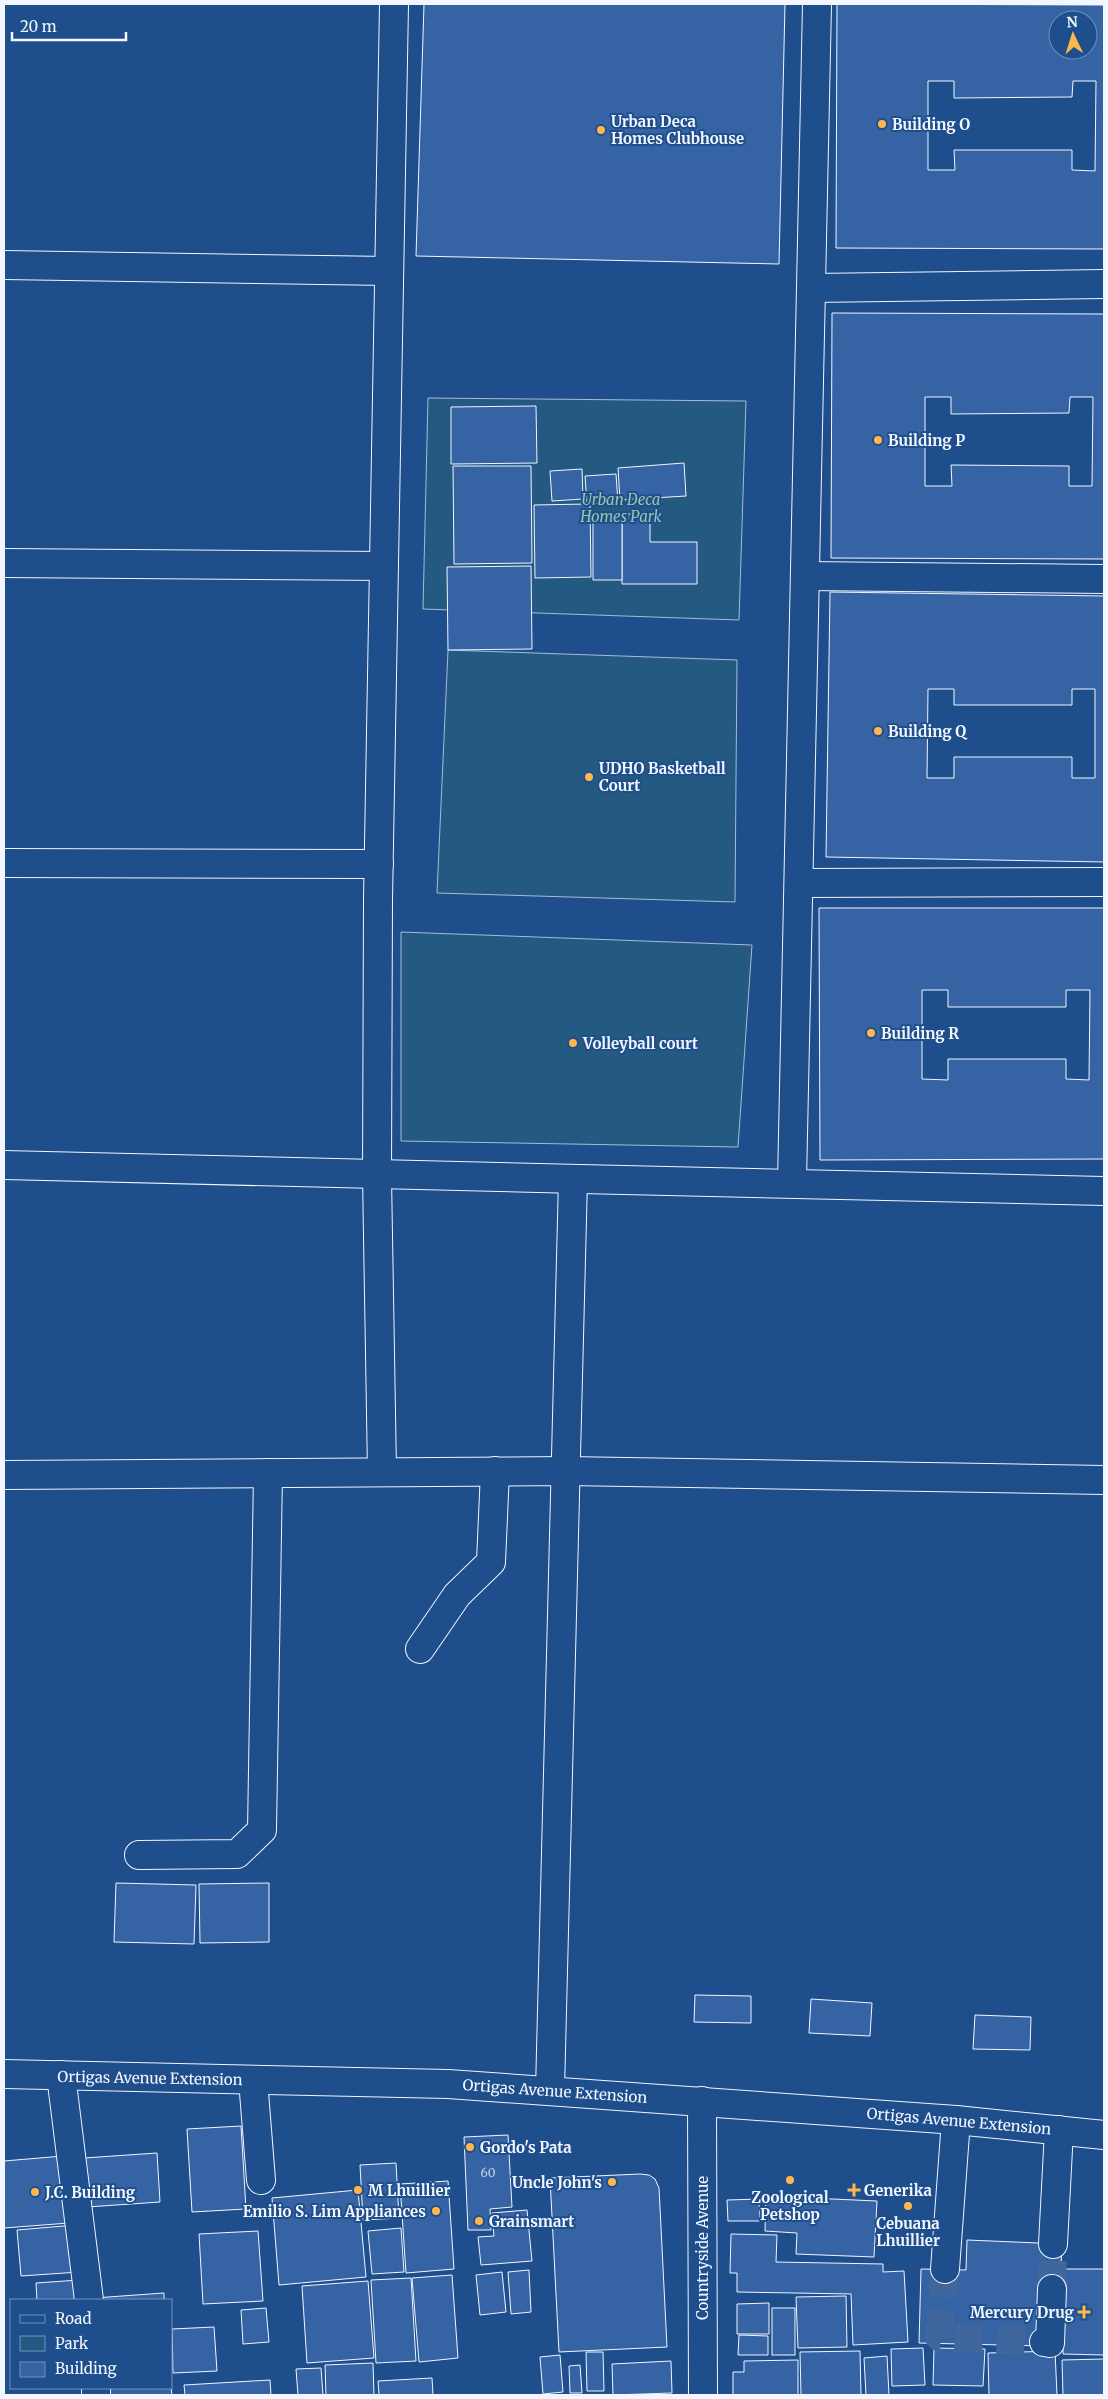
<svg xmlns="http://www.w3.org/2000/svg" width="1108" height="2399" viewBox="0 0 1108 2399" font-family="Merriweather,serif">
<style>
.green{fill:#245a82;stroke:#a8bbd7}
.building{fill:#3563a3;stroke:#f2f6ff;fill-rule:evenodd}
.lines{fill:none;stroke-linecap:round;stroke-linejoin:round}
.minor-tunnel{stroke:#3f679d;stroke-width:28;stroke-dasharray:28 14;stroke-linecap:butt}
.minor-casing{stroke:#f2f6ff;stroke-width:30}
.major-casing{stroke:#f2f6ff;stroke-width:30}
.minor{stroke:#1f4e8c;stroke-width:28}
.major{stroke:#1f4e8c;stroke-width:28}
.poi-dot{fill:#ffb74d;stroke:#1f4e8c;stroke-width:2}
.labels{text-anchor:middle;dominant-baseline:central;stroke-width:4;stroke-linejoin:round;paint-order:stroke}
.number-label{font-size:12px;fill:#c3d1e8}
.poi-label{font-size:15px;font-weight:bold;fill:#f2f6ff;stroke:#1f4e8c;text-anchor:start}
.park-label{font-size:15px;font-style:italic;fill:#97c8a6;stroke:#1f4e8c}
.street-label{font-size:15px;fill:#f2f6ff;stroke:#1f4e8c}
</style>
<rect width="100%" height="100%" fill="#1f4e8c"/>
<g class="green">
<path d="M428 398 746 401 739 620 423 609Z"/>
<path d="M448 650 737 660 735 902 437 893Z"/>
<path d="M401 932 752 945 738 1147 401 1141Z"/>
</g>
<g class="building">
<path d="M424 4H785L779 264 416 256Z"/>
<path d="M837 4 1104 5V249L836 248ZM1058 20H1088V50H1058ZM928 81H954V98L1072 97 1073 81H1096L1095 171 1072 170V150H954L955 170H928Z"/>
<path d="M832 313 1104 314V559L831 558ZM925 397H951V414L1069 413 1070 397H1093L1092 486H1069V466L951 465 952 486H925Z"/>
<path d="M536 406 537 463 451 464V407Z"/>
<path d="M684 463 686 496 620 500 618 468Z"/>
<path d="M453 466H531L532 563 454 564Z"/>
<path d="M582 469 583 499 552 501 550 471Z"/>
<path d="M616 474 618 502 587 504 585 476Z"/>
<path d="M587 504H590L591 577 535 578 534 505Z"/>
<path d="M622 514H650V542H697V584H622Z"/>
<path d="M622 514V580H593V515Z"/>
<path d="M531 566 532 649 448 650 447 567Z"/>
<path d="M830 592 1104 596V862L826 857ZM928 689H954V705H1072V689H1095V778H1072V757H954V778H927Z"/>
<path d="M819 908H1104V1159L820 1160ZM922 990H948V1007H1066V990H1090L1089 1080 1066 1079V1059H948V1080L922 1079Z"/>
<path d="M116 1883 196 1885 194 1944 114 1942Z"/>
<path d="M269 1883V1942L200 1943 199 1884Z"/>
<path d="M695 1995 751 1996V2023L694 2022Z"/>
<path d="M811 1999 872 2003 870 2036 809 2033Z"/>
<path d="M975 2015 1031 2017 1030 2050 973 2049Z"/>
<path d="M241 2126 246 2209 192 2212 187 2129Z"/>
<path d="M508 2135 512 2207 490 2209 491 2230H468L464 2137Z"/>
<path d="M157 2153 160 2202 87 2207 84 2158Z"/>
<path d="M63 2156 69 2223 4 2228V2161Z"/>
<path d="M396 2163 399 2218 363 2220 360 2165Z"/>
<path d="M640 2174 649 2175 655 2179 659 2188 667 2347 559 2352 550 2178Z"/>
<path d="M448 2181 454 2269 406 2273 400 2184Z"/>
<path d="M358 2190 366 2277 279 2285 272 2198Z"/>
<path d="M766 2196 877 2201 874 2257 796 2254 797 2233 765 2231Z"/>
<path d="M759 2199 760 2221H728L727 2200Z"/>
<path d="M527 2210 532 2261 481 2265 478 2237 494 2236 492 2213Z"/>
<path d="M75 2225 79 2272 21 2276 17 2230Z"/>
<path d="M401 2228 404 2272 372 2274 368 2231Z"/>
<path d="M258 2231 263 2301 203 2304 199 2234Z"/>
<path d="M731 2234 777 2235 776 2262 883 2264V2272L904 2271 908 2342 853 2345 851 2294 737 2292V2273H730Z"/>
<path d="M967 2240 1062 2244 1060 2289 1044 2346 919 2343 921 2269 966 2270Z"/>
<path d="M1064 2269H1104V2355L1063 2354Z"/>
<path d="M529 2270 531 2312 511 2314 508 2272Z"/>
<path d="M502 2272 506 2312 480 2315 476 2275Z"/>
<path d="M452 2275 458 2358 419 2362 412 2278Z"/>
<path d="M411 2278 416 2361 376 2363 371 2280Z"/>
<path d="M79 2280 80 2300H37L36 2283Z"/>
<path d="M368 2281 374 2358 307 2363 302 2286Z"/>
<path d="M164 2293V2300H94V2298Z"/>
<path d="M846 2296 847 2347 798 2348 796 2297Z"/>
<path d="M769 2303V2334H737V2304Z"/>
<path d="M266 2308 269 2342 243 2344 241 2310Z"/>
<rect x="772" y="2308" width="23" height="47"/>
<path d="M214 2327 217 2371 173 2373 172 2329Z"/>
<path d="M739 2335 768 2336V2355H738Z"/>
<path d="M923 2348 925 2385 892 2386 891 2349Z"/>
<path d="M934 2348 985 2349 983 2386 933 2385Z"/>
<path d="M860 2351 861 2395H801L800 2352Z"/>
<path d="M1055 2351 1057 2395H989L988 2353Z"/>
<path d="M586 2352H603L604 2391H587Z"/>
<path d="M560 2355 563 2392 543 2394 540 2357Z"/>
<path d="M887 2356 889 2395H866L864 2358Z"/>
<path d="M1104 2359V2395H1063L1062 2360Z"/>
<path d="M798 2360V2395H733V2372H744V2361Z"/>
<path d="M671 2361 672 2393 613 2395 612 2364Z"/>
<path d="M373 2363 374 2395H326L325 2365Z"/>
<path d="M580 2365 582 2393H570L569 2366Z"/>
<path d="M321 2368 323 2395H298L296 2369Z"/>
<path d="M432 2378 433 2395H379L378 2381Z"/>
<path d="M270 2380 271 2395H185L184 2385Z"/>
<path d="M171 2387 172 2395H102L101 2388Z"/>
</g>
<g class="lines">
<g class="minor-tunnel">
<path d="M945 2269 939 2337 1044 2342"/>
<path d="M1052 2289 1053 2244"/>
</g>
<g class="minor-casing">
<g id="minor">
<path d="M4 265 389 271"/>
<path d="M812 288 1104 284"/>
<path d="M4 563 384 566"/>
<path d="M805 576 1104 579"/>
<path d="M4 863 379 864"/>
<path d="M799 883 1104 882"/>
<path d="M4 1165C371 1176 737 1181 1104 1191"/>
<path d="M792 1182 817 4"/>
<path d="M382 1472 377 1176 378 900 394 4"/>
<path d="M4 1475 566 1471 1104 1480"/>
<path d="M420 1649 457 1595 491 1562 495 1471"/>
<path d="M139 1855 237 1854 262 1830 268 1473"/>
<path d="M61 2075 89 2300"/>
<path d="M253 2080 261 2180"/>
<path d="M550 2090 573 1179"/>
<path d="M702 2101 703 2395"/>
<path d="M1053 2244 1059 2130"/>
<path d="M945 2269 956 2120"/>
<path d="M1044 2342 1050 2343 1052 2289"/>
<path d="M96 2388V2395"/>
</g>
</g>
<g class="major-casing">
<path id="major" d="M4 2074 448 2084 956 2120 1104 2135"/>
</g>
<use href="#minor" class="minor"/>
<use href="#major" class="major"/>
</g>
<g class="poi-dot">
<circle cx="882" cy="124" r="5"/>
<circle cx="601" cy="130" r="5"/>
<circle cx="878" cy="440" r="5"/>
<circle cx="878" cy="731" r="5"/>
<circle cx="589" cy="777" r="5"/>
<circle cx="871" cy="1033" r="5"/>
<circle cx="573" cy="1043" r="5"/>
<circle cx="470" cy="2147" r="5"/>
<circle cx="790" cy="2180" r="5"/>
<circle cx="612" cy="2182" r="5"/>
<circle cx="358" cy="2190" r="5"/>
<path d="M851.5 2182.5h5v5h5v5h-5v5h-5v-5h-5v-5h5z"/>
<circle cx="35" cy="2192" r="5"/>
<circle cx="908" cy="2206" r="5"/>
<circle cx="436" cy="2211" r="5"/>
<circle cx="479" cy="2221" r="5"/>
<path d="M1081.5 2304.5h5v5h5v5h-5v5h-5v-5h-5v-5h5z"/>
</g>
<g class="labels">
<g class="number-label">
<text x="488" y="2172">60</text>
</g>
<g class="poi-label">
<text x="611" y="121">Urban Deca<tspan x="611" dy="17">Homes Clubhouse</tspan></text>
<text x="892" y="124">Building O</text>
<text x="888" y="440">Building P</text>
<text x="888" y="731">Building Q</text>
<text x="599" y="768">UDHO Basketball<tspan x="599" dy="17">Court</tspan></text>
<text x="881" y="1033">Building R</text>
<text x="583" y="1043">Volleyball court</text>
<text x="480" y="2147">Gordo's Pata</text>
<text x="602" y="2182" text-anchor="end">Uncle John's</text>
<text x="368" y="2190">M Lhuillier</text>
<text x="864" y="2190">Generika</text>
<text x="45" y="2192">J.C. Building</text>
<text x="790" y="2197" text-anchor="middle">Zoological<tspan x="790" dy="17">Petshop</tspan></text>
<text x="426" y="2211" text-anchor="end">Emilio S. Lim Appliances</text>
<text x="489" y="2221">Grainsmart</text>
<text x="908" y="2223" text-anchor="middle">Cebuana<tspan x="908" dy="17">Lhuillier</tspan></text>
<text x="1074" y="2312" text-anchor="end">Mercury Drug</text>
</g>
<g class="park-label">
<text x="621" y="499">Urban Deca<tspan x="621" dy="17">Homes Park</tspan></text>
</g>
<g class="street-label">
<text transform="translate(150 2078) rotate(1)">Ortigas Avenue Extension</text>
<text transform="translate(555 2091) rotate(4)">Ortigas Avenue Extension</text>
<text transform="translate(959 2121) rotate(5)">Ortigas Avenue Extension</text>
<text transform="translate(702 2248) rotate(-90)">Countryside Avenue</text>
</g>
</g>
<rect width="1108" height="2399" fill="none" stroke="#f2f6ff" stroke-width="10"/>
<rect x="10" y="2299" width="162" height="90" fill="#1f4e8c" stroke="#7391ba"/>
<rect x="20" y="2315" width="25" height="8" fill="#1f4e8c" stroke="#7391ba"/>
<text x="55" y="2324" font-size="15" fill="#f2f6ff">Road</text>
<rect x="20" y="2336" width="25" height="15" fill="#245a82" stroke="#7391ba"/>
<text x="55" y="2349" font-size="15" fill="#f2f6ff">Park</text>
<rect x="20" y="2362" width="25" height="15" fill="#3563a3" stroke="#7391ba"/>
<text x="55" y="2374" font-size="15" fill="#f2f6ff">Building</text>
<g transform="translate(1073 35) rotate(356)"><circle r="24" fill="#1f4e8c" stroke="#7391ba"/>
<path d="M0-4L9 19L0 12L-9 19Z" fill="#ffb74d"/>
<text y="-8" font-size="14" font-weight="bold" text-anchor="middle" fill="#f2f6ff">N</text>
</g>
<path d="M12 32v8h114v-8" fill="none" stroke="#f2f6ff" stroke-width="2.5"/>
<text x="20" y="32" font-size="15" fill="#f2f6ff" stroke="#1f4e8c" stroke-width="4" paint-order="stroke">20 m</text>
</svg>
